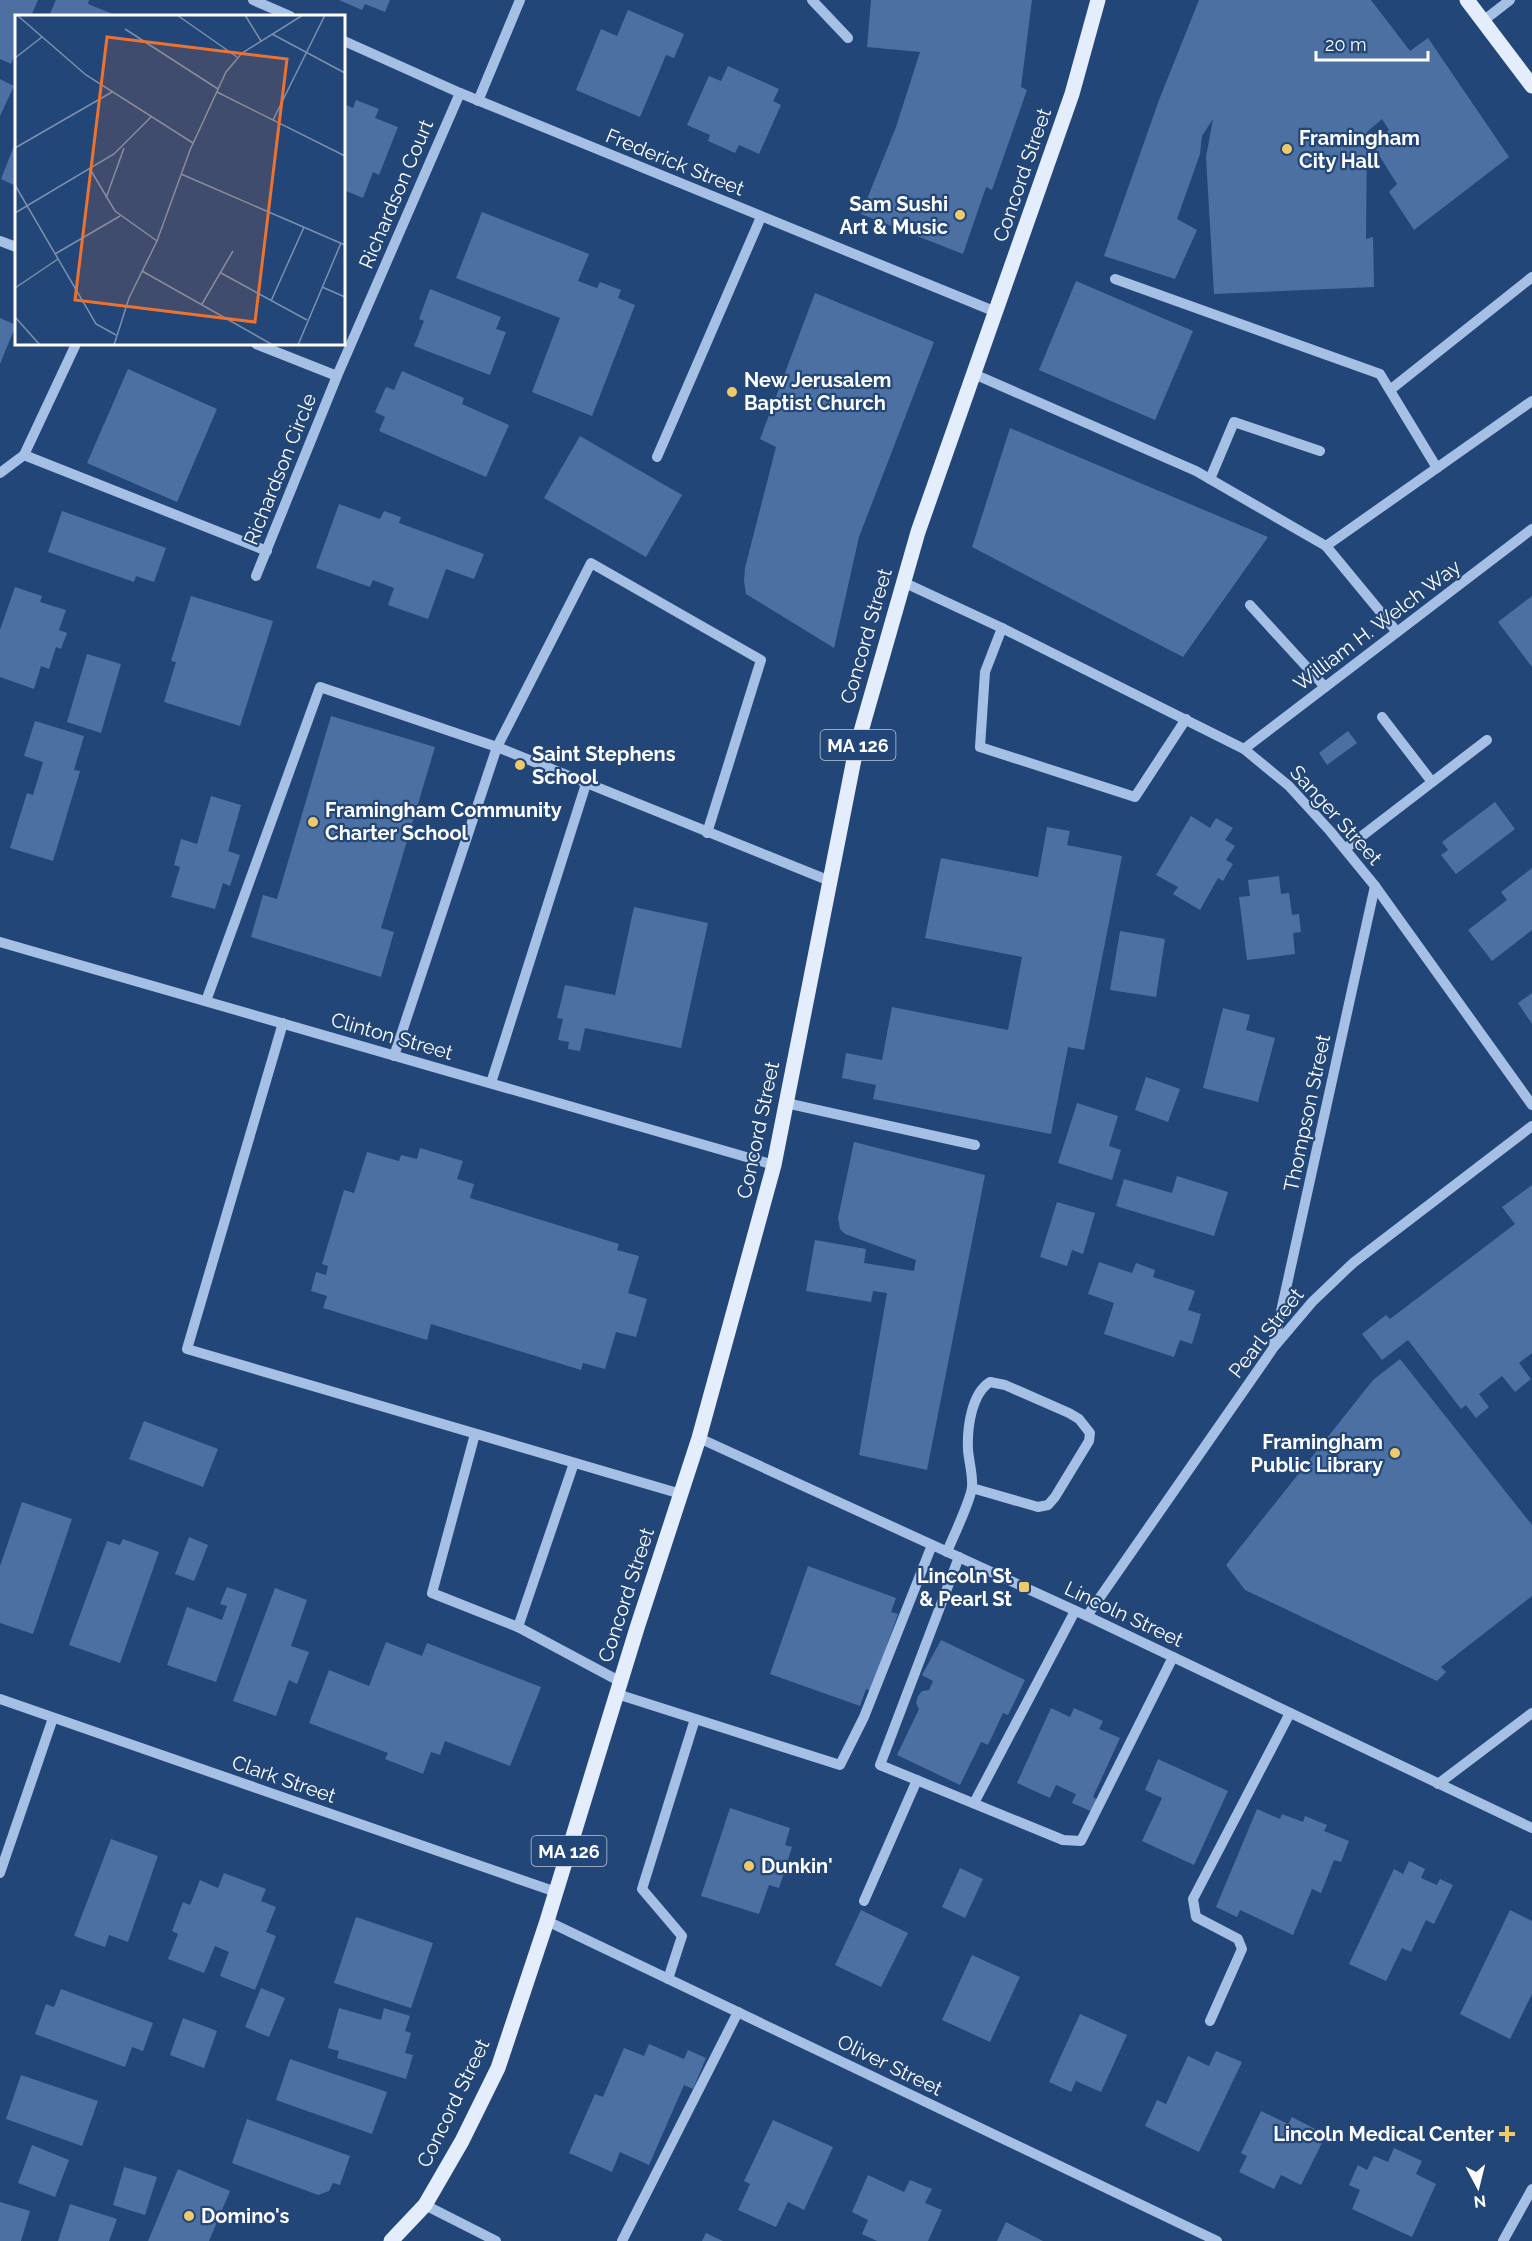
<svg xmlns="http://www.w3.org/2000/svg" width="1532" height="2241" viewBox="0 0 1532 2241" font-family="Raleway,sans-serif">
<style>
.building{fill:#4c70a2}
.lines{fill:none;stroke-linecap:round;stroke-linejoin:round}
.minor{stroke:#a5c0e4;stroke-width:10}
.major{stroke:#e4edfc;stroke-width:15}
.poi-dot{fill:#eecb68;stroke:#234678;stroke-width:2}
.labels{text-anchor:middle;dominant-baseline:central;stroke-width:4.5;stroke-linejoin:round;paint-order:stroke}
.shield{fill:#234678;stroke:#bdc8d6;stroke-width:1.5}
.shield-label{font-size:18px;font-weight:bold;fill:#fff}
.poi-label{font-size:20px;font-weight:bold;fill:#fff;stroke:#234678;text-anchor:start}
.street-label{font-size:20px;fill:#fff;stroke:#234678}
.inset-road{fill:none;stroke:#7b90ae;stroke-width:1.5}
.view{fill:#eb7230;fill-opacity:0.15;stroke:#eb7230;stroke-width:3}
.inset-edge{fill:none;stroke:#fff;stroke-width:3}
</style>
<rect width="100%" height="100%" fill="#234678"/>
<g class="building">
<path d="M0 0H38L31 16H16V52L11 64 0 59Z"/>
<path d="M56 0H89L88 4 113 14 112 16H49Z"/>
<path d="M339 0H390L385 12 365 4 362 10Z"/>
<path d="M871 0H1032L1021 87 1027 90 992 190 986 187 963 254 861 214 896 127 920 52 867 47Z"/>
<path d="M1199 0H1371L1410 51 1428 38 1509 157 1414 230 1389 192 1397 184 1372 144 1389 130 1382 119 1367 132 1366 239 1373 237 1374 287 1214 294 1206 157 1213 119 1202 136 1200 154 1177 219 1197 230 1175 279 1104 256 1159 100Z"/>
<path d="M628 10 684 34 674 58 666 55 640 117 576 90 601 29 617 36Z"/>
<path d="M728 66 779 89 773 101 781 105 759 154 739 145 735 153 708 141 710 135 687 125 709 76 721 81Z"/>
<path d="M0 79 14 86 0 116Z"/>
<path d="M356 100 379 109 375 118 398 127 379 175 373 172 363 198 344 190V104L353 108Z"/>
<path d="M16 141V186L1 179Z"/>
<path d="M482 212 589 254 578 281 597 288 600 282 621 290 618 298 635 305 592 416 532 392 560 318 456 278Z"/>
<path d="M1076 281 1193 331 1155 420 1039 370Z"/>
<path d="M430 289 501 317 496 329 506 332 490 375 414 346 424 321 419 319Z"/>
<path d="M815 293 934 342 859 537 834 648 746 594 744 581 745 568 776 447 760 439Z"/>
<path d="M0 318 16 325 0 364Z"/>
<path d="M128 369 217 409 177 502 87 463Z"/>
<path d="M402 371 464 398 462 404 509 425 486 477 379 431 385 417 375 412 386 387 394 390Z"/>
<path d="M1010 428 1268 537 1183 657 972 547Z"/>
<path d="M580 436 682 495 646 557 544 498Z"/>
<path d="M339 504 380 519 384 511 401 517 399 523 484 554 474 579 446 569 428 619 388 605 394 588 373 580 370 587 316 568Z"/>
<path d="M62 511 166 548 154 582 136 576 134 582 48 552Z"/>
<path d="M15 587 42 596 40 602 66 610 59 630 67 633 61 649 56 647 49 669 41 666 34 689 0 677V630Z"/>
<path d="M191 596 273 621 240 726 164 702 176 662 171 661Z"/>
<path d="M1532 596V667L1498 622Z"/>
<path d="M87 654 121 664 101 733 67 722Z"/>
<path d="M331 716 435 747 381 928 394 932 381 977 251 937 263 895 277 899Z"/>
<path d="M35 721 84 736 74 770 80 771 53 861 10 848 27 793 33 795 43 762 24 756Z"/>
<path d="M1348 731 1357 743 1327 765 1319 753Z"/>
<path d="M211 796 241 805 228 851 240 855 230 886 223 883 215 909 171 897 180 867 174 865 181 839 197 844Z"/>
<path d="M1495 802 1515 829 1456 874 1441 855 1448 850 1442 842Z"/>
<path d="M1191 816 1210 828 1216 818 1233 828 1225 840 1235 846 1226 860 1233 864 1223 881 1218 878 1200 910 1173 894 1178 887 1156 875Z"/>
<path d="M1047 827 1070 831 1067 845 1122 856 1084 1050 1068 1047 1051 1134 873 1099 876 1085 842 1078 846 1053 882 1060 892 1007 1008 1030 1022 957 925 938 941 858 1038 877Z"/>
<path d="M1532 868V930L1492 961 1468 930 1507 900 1501 892Z"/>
<path d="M1279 876 1281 894 1289 893 1292 915 1299 914 1301 932 1293 933 1295 954 1247 960 1239 897 1250 896 1248 880Z"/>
<path d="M634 907 708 923 681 1048 585 1028 580 1051 568 1049 569 1042 558 1040 563 1019 557 1018 565 985 615 995Z"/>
<path d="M1120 931 1165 939 1156 997 1110 990Z"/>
<path d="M1532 993V1024L1518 1003Z"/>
<path d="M1223 1008 1250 1015 1246 1030 1275 1038 1258 1102 1203 1088Z"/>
<path d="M1146 1077 1180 1089 1168 1122 1135 1110Z"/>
<path d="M1077 1103 1118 1116 1109 1146 1121 1150 1112 1180 1058 1163Z"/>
<path d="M854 1142 985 1175 927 1470 859 1455 887 1293 873 1291 871 1302 806 1291 815 1240 866 1249 864 1263 914 1271 916 1260 845 1234 840 1229 838 1218Z"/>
<path d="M420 1148 463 1161 457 1179 474 1184 470 1198 619 1244 617 1250 639 1256 628 1293 647 1299 636 1337 616 1332 605 1369 583 1363 581 1370 431 1324 427 1340 323 1308 327 1296 311 1291 316 1272 326 1275 328 1266 322 1264 344 1190 354 1193 367 1152 399 1161 401 1155 417 1159Z"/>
<path d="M1177 1176 1228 1192 1214 1236 1116 1206 1124 1179 1172 1193Z"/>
<path d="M1532 1185V1353L1519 1363 1531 1379 1515 1392 1502 1376 1479 1394 1489 1407 1476 1418 1466 1405 1461 1409 1408 1340 1382 1360 1362 1334 1386 1315 1390 1319 1515 1224 1502 1207Z"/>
<path d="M1057 1202 1095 1213 1083 1254 1072 1250 1067 1266 1040 1257Z"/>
<path d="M1099 1262 1132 1273 1136 1263 1155 1270 1153 1277 1195 1291 1188 1310 1201 1314 1192 1344 1180 1340 1174 1357 1104 1334 1114 1303 1088 1294Z"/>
<path d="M1400 1359 1532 1525V1596L1441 1667 1446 1672 1437 1681 1245 1590 1226 1565 1373 1380Z"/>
<path d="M144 1421 218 1449 203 1487 129 1459Z"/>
<path d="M22 1502 72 1519 33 1634 0 1623V1566Z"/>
<path d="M189 1537 208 1545 194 1581 175 1574Z"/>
<path d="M123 1539 159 1552 120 1663 69 1645 107 1541 120 1545Z"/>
<path d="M808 1566 896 1598 891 1612 898 1614 871 1691 866 1689 860 1706 770 1674Z"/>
<path d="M227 1587 247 1594 216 1682 167 1665 187 1607 222 1620 227 1606 220 1604Z"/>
<path d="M275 1588 307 1600 291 1646 309 1652 297 1684 289 1680 276 1716 233 1701Z"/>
<path d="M941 1640 1025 1680 1008 1715 1003 1713 988 1745 981 1742 960 1785 897 1755 919 1709 916 1703 918 1696 922 1691 929 1690 933 1681 922 1675Z"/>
<path d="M386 1642 422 1656 427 1643 541 1687 510 1766 445 1741 440 1755 431 1752 423 1774 385 1759 388 1753 309 1723 329 1670 369 1686Z"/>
<path d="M1051 1708 1070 1717 1074 1708 1103 1721 1099 1729 1120 1738 1093 1797 1098 1800 1093 1812 1072 1803 1076 1794 1056 1785 1050 1798 1017 1783Z"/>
<path d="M1158 1759 1228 1791 1194 1865 1142 1841 1162 1798 1145 1790Z"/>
<path d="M730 1808 790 1828 785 1845 792 1847 779 1888 769 1885 759 1914 701 1896Z"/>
<path d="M1257 1809 1280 1819 1282 1814 1303 1822 1305 1816 1327 1825 1324 1831 1349 1841 1341 1862 1334 1860 1321 1893 1312 1889 1293 1935 1240 1910 1237 1917 1216 1907Z"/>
<path d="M111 1839 158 1856 128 1942 109 1935 105 1947 74 1936Z"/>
<path d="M1409 1861 1425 1869 1421 1878 1437 1885 1440 1879 1453 1885 1434 1924 1426 1920 1411 1952 1402 1948 1386 1981 1349 1964 1394 1869 1403 1874Z"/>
<path d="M960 1868 983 1879 965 1918 942 1907Z"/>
<path d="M224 1873 266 1889 261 1901 276 1907 266 1932 276 1936 255 1990 220 1976 229 1952 215 1946 204 1973 168 1959 178 1934 172 1931 183 1902 190 1905 200 1880 218 1888Z"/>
<path d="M861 1910 908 1933 881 1987 835 1965Z"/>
<path d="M1510 1910 1532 1921V1994L1510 2039 1460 2014Z"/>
<path d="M356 1917 433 1943 411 2008 334 1983Z"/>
<path d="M972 1955 1020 1977 990 2042 942 2020Z"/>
<path d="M261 1988 285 1998 269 2037 245 2027Z"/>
<path d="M61 1989 153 2023 143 2051 132 2047 125 2067 35 2034 46 2004 54 2007Z"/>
<path d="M339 2008 381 2020 384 2008 410 2016 405 2031 411 2033 405 2053 413 2055 406 2079 337 2058 339 2051 328 2048Z"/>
<path d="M1080 2014 1127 2035 1101 2092 1076 2081 1071 2092 1049 2082Z"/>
<path d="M183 2018 217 2031 204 2068 170 2055Z"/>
<path d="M649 2044 684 2059 688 2050 706 2058 693 2089 684 2085 649 2165 620 2152 612 2172 569 2153 595 2094 603 2097 624 2048 644 2056Z"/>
<path d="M1216 2051 1242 2062 1199 2152 1145 2126 1157 2100 1166 2104 1188 2056 1209 2066Z"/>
<path d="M290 2059 387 2092 372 2134 276 2100Z"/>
<path d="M21 2075 98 2101 82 2146 6 2119Z"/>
<path d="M1261 2111 1288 2124 1292 2117 1321 2132 1318 2137 1324 2139 1301 2185 1281 2175 1274 2189 1239 2172 1247 2156 1241 2153Z"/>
<path d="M247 2119 350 2156 340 2185 333 2183 329 2191 318 2195 232 2163Z"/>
<path d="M773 2120 833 2147 804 2210 788 2202 776 2227 738 2210 750 2184 744 2181Z"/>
<path d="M32 2145 69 2160 55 2197 18 2183Z"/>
<path d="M1394 2148 1422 2161 1416 2174 1436 2184 1412 2237 1352 2209 1360 2190 1349 2185 1358 2165 1367 2170 1374 2156 1388 2162Z"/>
<path d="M124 2167 157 2177 145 2215 113 2205Z"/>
<path d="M178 2169 230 2191 209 2241H148Z"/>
<path d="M868 2175 904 2192 910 2180 932 2189 925 2203 942 2210 928 2241H877L862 2234 868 2220 852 2212Z"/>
<path d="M0 2202 30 2211 21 2241H0Z"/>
<path d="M70 2204 117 2219 109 2241H58Z"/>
<path d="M1006 2222 1043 2241H997Z"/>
<path d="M706 2233 723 2241H702Z"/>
</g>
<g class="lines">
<g class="minor">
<path d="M253 0 290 16"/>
<path d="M812 0 848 38"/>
<path d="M1483 21 1510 0"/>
<path d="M344 41 460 93 996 312"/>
<path d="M478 101 520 0"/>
<path d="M0 241 16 247"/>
<path d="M1115 279 1380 374 1437 468"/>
<path d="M256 344 337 376"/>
<path d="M974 374 1196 471 1326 546"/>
<path d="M1390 390 1532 277"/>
<path d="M24 455 267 551"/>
<path d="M657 457 761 217"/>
<path d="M0 473 24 455 76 344"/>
<path d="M1210 479 1234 422 1320 451"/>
<path d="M256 576 337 376 460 93"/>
<path d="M903 582 1002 628 1244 749 1289 786 1330 831 1375 886 1532 1105"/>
<path d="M1250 605 1325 687"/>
<path d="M1002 628 985 672 980 747 1135 797 1186 719"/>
<path d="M1397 632 1326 546 1532 401"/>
<path d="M1382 717 1432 782"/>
<path d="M1244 749 1532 529"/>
<path d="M1345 849 1487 740"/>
<path d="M0 942 774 1165"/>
<path d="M206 1001 320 687 497 747 830 881"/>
<path d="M283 1023 187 1349 681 1494"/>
<path d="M394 1056 497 747 591 563 761 660 707 833"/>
<path d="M491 1083 586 784"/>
<path d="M786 1103 975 1145"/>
<path d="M1274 1343 1375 886"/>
<path d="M475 1434 432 1593 518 1627"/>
<path d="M699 1438 1087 1616 1532 1828"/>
<path d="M574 1463 518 1627 621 1682"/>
<path d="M947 1552C953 1537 971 1500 972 1487 973 1475 969 1462 968 1450 967 1429 971 1394 990 1382L1005 1385 1069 1413 1079 1419 1090 1433 1089 1441 1055 1497 1048 1505 1038 1507 972 1488"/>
<path d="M959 1557 880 1765 1063 1840 1081 1841 1173 1657"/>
<path d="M1087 1616 1274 1347 1313 1301 1353 1263 1532 1126"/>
<path d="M617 1694 840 1765 864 1717 932 1545"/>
<path d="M0 1699 556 1892"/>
<path d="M1438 1784 1532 1713"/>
<path d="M974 1803 1075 1611"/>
<path d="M0 1873 53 1718"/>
<path d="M864 1901 917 1780"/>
<path d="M547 1921 1217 2241"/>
<path d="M668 1979 682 1936 642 1889 695 1719"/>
<path d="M1210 2021 1242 1949 1238 1939 1196 1917 1193 1899 1290 1713"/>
<path d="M425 2205 496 2241"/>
<path d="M622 2241 738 2012"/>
<path d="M1503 2241 1532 2189"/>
</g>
<g class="major">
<path d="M1467 0 1532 86"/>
<path d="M391 2241 425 2205 462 2141 498 2068 547 1921 637 1628 699 1438 774 1165 856 749 918 532 1072 94 1098 0"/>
</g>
</g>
<g class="poi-dot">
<circle cx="1287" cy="149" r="6"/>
<circle cx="960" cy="215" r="6"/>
<circle cx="732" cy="392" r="6"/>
<circle cx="520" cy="765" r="6"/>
<circle cx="313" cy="822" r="6"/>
<circle cx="1395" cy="1453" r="6"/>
<rect x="1018" y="1581" width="12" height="12" rx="3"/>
<circle cx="749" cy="1866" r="6"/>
<path d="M1504 2125h6v6h6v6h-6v6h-6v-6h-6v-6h6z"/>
<circle cx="189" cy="2216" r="6"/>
</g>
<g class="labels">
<g class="shield">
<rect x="820.5" y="730" width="75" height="30" rx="4.5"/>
<rect x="531.5" y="1836" width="75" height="30" rx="4.5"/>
</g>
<g class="shield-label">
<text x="858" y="745">MA 126</text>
<text x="569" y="1851">MA 126</text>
</g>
<g class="poi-label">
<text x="1299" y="138">Framingham<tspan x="1299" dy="23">City Hall</tspan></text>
<text x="948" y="204" text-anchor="end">Sam Sushi<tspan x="948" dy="23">Art &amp; Music</tspan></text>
<text x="744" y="380">New Jerusalem<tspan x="744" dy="23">Baptist Church</tspan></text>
<text x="532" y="754">Saint Stephens<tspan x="532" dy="23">School</tspan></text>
<text x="325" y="810">Framingham Community<tspan x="325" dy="23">Charter School</tspan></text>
<text x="1383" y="1442" text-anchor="end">Framingham<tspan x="1383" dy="23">Public Library</tspan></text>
<text x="1012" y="1576" text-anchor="end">Lincoln St<tspan x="1012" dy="23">&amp; Pearl St</tspan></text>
<text x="761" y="1866">Dunkin'</text>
<text x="1494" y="2134" text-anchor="end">Lincoln Medical Center</text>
<text x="201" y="2216">Domino's</text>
</g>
<g class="street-label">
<text transform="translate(675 162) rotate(22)">Frederick Street</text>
<text transform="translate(1022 175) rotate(-71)">Concord Street</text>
<text transform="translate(396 194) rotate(-67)">Richardson Court</text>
<text transform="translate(280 469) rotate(-68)">Richardson Circle</text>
<text transform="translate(1377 625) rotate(-37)">William H. Welch Way</text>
<text transform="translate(866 636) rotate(-74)">Concord Street</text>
<text transform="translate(1336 815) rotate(48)">Sanger Street</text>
<text transform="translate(392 1036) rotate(16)">Clinton Street</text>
<text transform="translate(1307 1113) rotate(-78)">Thompson Street</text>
<text transform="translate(758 1130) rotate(-78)">Concord Street</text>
<text transform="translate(1266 1333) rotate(-52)">Pearl Street</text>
<text transform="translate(626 1595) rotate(-72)">Concord Street</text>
<text transform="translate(1124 1614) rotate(25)">Lincoln Street</text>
<text transform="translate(284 1779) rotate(19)">Clark Street</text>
<text transform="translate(890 2065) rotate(26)">Oliver Street</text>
<text transform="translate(453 2103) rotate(-64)">Concord Street</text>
</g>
</g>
<g transform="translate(15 15)">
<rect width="330" height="330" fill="#234678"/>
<path class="inset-road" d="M2 0 71 60 178 128M162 0 222 42M230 0 246 26M110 14 203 74M257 19 330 58M0 43 27 22M202 77 330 141M258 105 310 0M0 133 97 77M75 154 100 196 142 226M166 159 330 230M0 170 81 309 101 320M91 183 109 133M0 198 99 139 136 102M40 239 105 201M127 256 258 330M206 258 292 305M307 272 330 282M0 273 43 244M256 286 289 212M187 289 218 236M0 302 25 330M99 330 114 283 142 226 175 135 211 57 227 38 288 0M283 330 326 228"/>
<path class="view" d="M92 22 272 44 240 307 60 285Z"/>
<rect width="330" height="330" class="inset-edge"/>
</g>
<g transform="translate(1478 2187) rotate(173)" stroke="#234678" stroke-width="4.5" paint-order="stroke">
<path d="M0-4.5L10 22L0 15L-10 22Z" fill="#ffffff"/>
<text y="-9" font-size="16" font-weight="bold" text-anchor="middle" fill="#ffffff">N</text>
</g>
<path d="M1316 51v9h112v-9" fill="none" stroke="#ffffff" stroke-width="3"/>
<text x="1325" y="51" font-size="18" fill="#ffffff" stroke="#234678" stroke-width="4.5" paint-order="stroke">20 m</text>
</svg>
